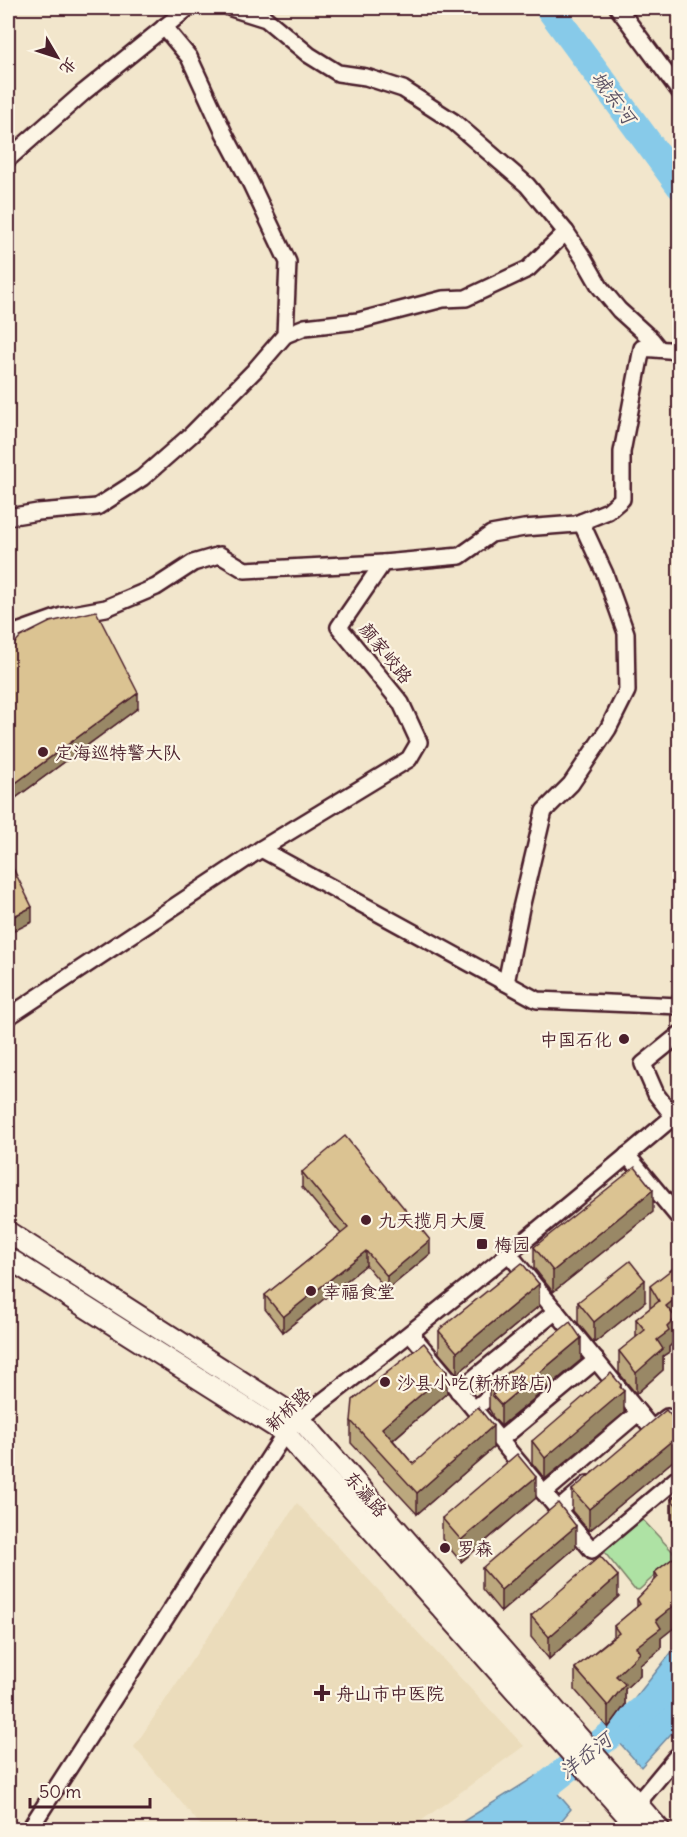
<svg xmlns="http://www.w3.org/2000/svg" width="687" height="1837" viewBox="0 0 687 1837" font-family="Delius,'LXGW WenKai TC',sans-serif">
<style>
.built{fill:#ebdcbb}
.green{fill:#aee2a4;stroke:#7c8068;stroke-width:1.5}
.water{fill:#87cae9;stroke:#6f869d;stroke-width:1.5}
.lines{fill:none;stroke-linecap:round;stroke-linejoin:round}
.river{stroke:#87cae9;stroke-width:28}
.minor-casing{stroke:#4a1f2b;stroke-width:20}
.major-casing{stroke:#4a1f2b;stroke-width:24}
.minor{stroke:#fcf5e5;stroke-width:15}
.major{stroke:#fcf5e5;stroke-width:20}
.wall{fill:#bca87e;stroke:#4a1f2b;stroke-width:1.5}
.shaded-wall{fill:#986;stroke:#4a1f2b;stroke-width:1.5}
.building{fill:#dbc392;stroke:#4a1f2b;stroke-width:1.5}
.poi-dot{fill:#4a1f2b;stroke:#fcf5e5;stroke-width:2}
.labels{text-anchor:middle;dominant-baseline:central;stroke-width:4.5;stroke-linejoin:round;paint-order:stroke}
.street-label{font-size:18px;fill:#4a1f2b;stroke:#fcf5e5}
.poi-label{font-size:18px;fill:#4a1f2b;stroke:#fcf5e5;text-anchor:start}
.water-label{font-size:20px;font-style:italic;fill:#5c5264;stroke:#fcf5e5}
</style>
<rect width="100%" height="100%" fill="#f2e6cc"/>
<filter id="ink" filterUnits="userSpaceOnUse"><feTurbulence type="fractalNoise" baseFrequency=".0167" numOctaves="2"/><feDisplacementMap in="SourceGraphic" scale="12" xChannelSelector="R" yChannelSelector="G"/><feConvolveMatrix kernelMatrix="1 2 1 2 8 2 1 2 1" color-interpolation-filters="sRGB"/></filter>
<g filter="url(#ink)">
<path class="built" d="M297 1503 524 1746 410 1829H204L134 1747Z"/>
<path class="green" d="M640 1519 644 1521 675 1554 674 1558 639 1590 634 1589 605 1553V1547Z"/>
<g class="water">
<path d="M679 1643V1725L641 1767 609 1731Z"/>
<path d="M536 1776 544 1778 571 1809 557 1826 552 1829H451Z"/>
</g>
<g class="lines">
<g class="river">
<path d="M549 8 680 186"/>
<path d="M490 1830 680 1680"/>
</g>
<g class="minor-casing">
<g id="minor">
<path d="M231 8 266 19 309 55 338 73 366 77 403 89 454 122 527 185 566 232 584 259 600 287 619 310 651 339 659 349"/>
<path d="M618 8 680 92"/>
<path d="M8 159 84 92 188 8"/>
<path d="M285 335 305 327 358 321 443 299 466 298 528 269 566 232"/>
<path d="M8 517 38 512 97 507 142 478 191 435 254 371 285 335 288 262 250 182 224 133 189 57 164 27"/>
<path d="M8 644 20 631 62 616 106 608 156 587 193 563 220 555 245 570 383 563"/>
<path d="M261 849 537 1000 680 1006"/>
<path d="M506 983 521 908 544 811 571 784 608 729 627 691 626 633 605 574 581 522"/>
<path d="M8 1017 261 849 409 759 419 742 401 703 339 627 383 563 460 556 491 534 524 528 576 524 608 511 622 499V452L642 348 680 351"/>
<path d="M673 1116 656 1094 643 1064 680 1034"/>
<path d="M627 1155 680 1219"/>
<path d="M509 1254 652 1429 667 1417 680 1433"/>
<path d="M411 1334 592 1550 680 1476"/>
<path d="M458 1391 556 1311"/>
<path d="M474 1409 504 1385"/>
<path d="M500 1440 596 1360"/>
<path d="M544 1493 638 1413"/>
<path d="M558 1510 588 1484"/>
<path d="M637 1804 676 1757 680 1760"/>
<path d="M29 1830 285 1433 300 1419C429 1320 555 1217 680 1111"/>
</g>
</g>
<g class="major-casing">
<g id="major">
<path d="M8 1232 300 1419 660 1830"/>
<path d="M8 1258 285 1433 640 1830"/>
</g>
</g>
<use href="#minor" class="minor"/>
<use href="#major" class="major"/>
</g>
<g class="wall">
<path d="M8 651 138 708 10 802 8 797Z"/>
<path d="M680 1134V1166L674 1159V1138Z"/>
<path d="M302 1172 430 1254 387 1290 366 1265 283 1332 265 1309V1295L341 1234 302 1187Z"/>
<path d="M653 1212 553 1292 534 1268V1247Z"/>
<path d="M650 1286 676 1319V1340L669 1347V1352L663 1356V1370L636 1394 619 1373V1351L636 1338V1319L650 1308Z"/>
<path d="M578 1302H645L594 1343 578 1323Z"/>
<path d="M539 1306 457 1374 439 1353V1331Z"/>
<path d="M581 1360 501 1426 492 1416V1414L489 1409V1388Z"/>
<path d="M621 1388 624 1413 545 1479 532 1463V1441Z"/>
<path d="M447 1393 393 1440 413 1464 493 1448 417 1514 351 1443V1421Z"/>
<path d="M673 1418 680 1421V1455L589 1531 572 1511V1490Z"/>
<path d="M680 1492V1531L671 1520V1499Z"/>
<path d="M536 1498 461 1562 442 1539V1518Z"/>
<path d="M576 1547 501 1612 482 1589V1568Z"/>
<path d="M680 1553V1623L661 1638V1649L640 1665V1675L625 1689V1705L608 1728 575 1690V1668L614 1636V1626L637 1607V1599L655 1581V1572Z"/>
<path d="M618 1597 549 1659 531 1637V1616Z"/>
</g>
<g class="shaded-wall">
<path d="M138 693V708L10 802V787Z"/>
<path d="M32 907V922L8 934V919Z"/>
<path d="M653 1190V1212L553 1292V1271Z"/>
<path d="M430 1240V1254L387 1290V1276Z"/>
<path d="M366 1251V1265L283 1332V1317Z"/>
<path d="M645 1280V1302L594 1343V1322Z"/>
<path d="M539 1284V1306L457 1374V1352Z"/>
<path d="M680 1295V1316L676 1319V1340L669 1347V1352L663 1356V1370L636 1394V1373L657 1340 666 1306Z"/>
<path d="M581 1338V1360L501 1426V1405Z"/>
<path d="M447 1372V1393L382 1449V1428Z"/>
<path d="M621 1385V1393L624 1391V1413L545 1479V1458Z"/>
<path d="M493 1426V1448L417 1514V1493Z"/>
<path d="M680 1434V1455L589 1531V1509Z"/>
<path d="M536 1477V1498L461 1562V1540Z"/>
<path d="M576 1526V1547L501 1612V1590Z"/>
<path d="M618 1576V1597L549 1659V1637Z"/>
<path d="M680 1593V1623L661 1638V1649L640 1665V1675L625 1689V1705L608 1728V1706L616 1676 636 1647 677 1594Z"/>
</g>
<g class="building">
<path d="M96 611 138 693 10 787 8 781V651L20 637 50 622Z"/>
<path d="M11 864 32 907 8 919V866Z"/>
<path d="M680 1134V1145L674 1138Z"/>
<path d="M345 1136 430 1240 387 1276 366 1251 283 1317 265 1295 348 1228 302 1172Z"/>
<path d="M635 1167 653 1190 553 1271 534 1247Z"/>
<path d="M630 1261 645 1280 594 1322 578 1302Z"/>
<path d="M522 1263 539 1284 457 1352 439 1331 440 1329Z"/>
<path d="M680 1263V1295L666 1306 676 1318 667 1327 669 1331 657 1340 663 1349 636 1373 619 1351 645 1330 636 1319 659 1301 650 1286Z"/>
<path d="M570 1322 581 1338 501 1405 492 1395 494 1394 489 1388Z"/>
<path d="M424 1343 447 1372 382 1428 413 1464 478 1407 493 1426 417 1493 351 1421 353 1400Z"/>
<path d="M611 1373 621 1385 620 1387 624 1391 545 1458 532 1441Z"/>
<path d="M666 1410 673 1418 680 1421V1434L589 1509 572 1490Z"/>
<path d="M517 1454 536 1477 461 1540 442 1518Z"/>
<path d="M680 1492V1509L671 1499Z"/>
<path d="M558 1503 576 1526 501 1590 482 1568Z"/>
<path d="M680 1553V1593L677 1594 680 1596V1601L656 1620 661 1628 636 1647 640 1653 616 1676 625 1684 608 1706 575 1668 619 1633 614 1626 640 1604 637 1599 658 1577 655 1572Z"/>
<path d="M600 1556 618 1576 549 1637 531 1616Z"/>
<path d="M589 1821 596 1830H580Z"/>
</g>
</g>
<g class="poi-dot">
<circle cx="43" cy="752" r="6"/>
<circle cx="624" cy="1039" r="6"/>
<circle cx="366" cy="1220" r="6"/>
<rect x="476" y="1238" width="12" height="12" rx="3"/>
<circle cx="311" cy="1291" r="6"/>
<circle cx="385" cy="1382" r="6"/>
<circle cx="445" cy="1548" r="6"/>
<path d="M319 1684h6v6h6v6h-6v6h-6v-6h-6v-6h6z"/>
</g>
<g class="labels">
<g class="street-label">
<text transform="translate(386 653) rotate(51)">颜家峧路</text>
<text transform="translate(288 1409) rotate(-44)">新桥路</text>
<text transform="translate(366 1494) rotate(49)">东瀛路</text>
</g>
<g class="poi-label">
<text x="55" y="752">定海巡特警大队</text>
<text x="612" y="1039" text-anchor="end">中国石化</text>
<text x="378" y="1220">九天揽月大厦</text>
<text x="494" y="1244">梅园</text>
<text x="323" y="1291">幸福食堂</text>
<text x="397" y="1382">沙县小吃(新桥路店)</text>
<text x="457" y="1548">罗森</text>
<text x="336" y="1693">舟山市中医院</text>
</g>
<g class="water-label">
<text transform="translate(614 97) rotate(54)">城东河</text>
<text transform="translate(585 1755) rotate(-38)">洋岙河</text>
</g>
</g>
<rect width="687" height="1837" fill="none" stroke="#fcf5e5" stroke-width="30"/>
<rect x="15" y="15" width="657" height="1807" fill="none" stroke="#4a1f2b" stroke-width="2" filter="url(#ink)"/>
<g transform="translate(57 57) rotate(129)" stroke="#fcf5e5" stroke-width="4.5" paint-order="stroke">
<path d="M0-4.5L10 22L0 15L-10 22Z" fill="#4a1f2b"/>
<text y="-9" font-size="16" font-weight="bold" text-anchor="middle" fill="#4a1f2b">北</text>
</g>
<path d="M30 1798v9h120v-9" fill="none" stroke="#4a1f2b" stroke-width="3"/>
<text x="39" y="1798" font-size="18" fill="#4a1f2b" stroke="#fcf5e5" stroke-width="4.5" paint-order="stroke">50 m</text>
</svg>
